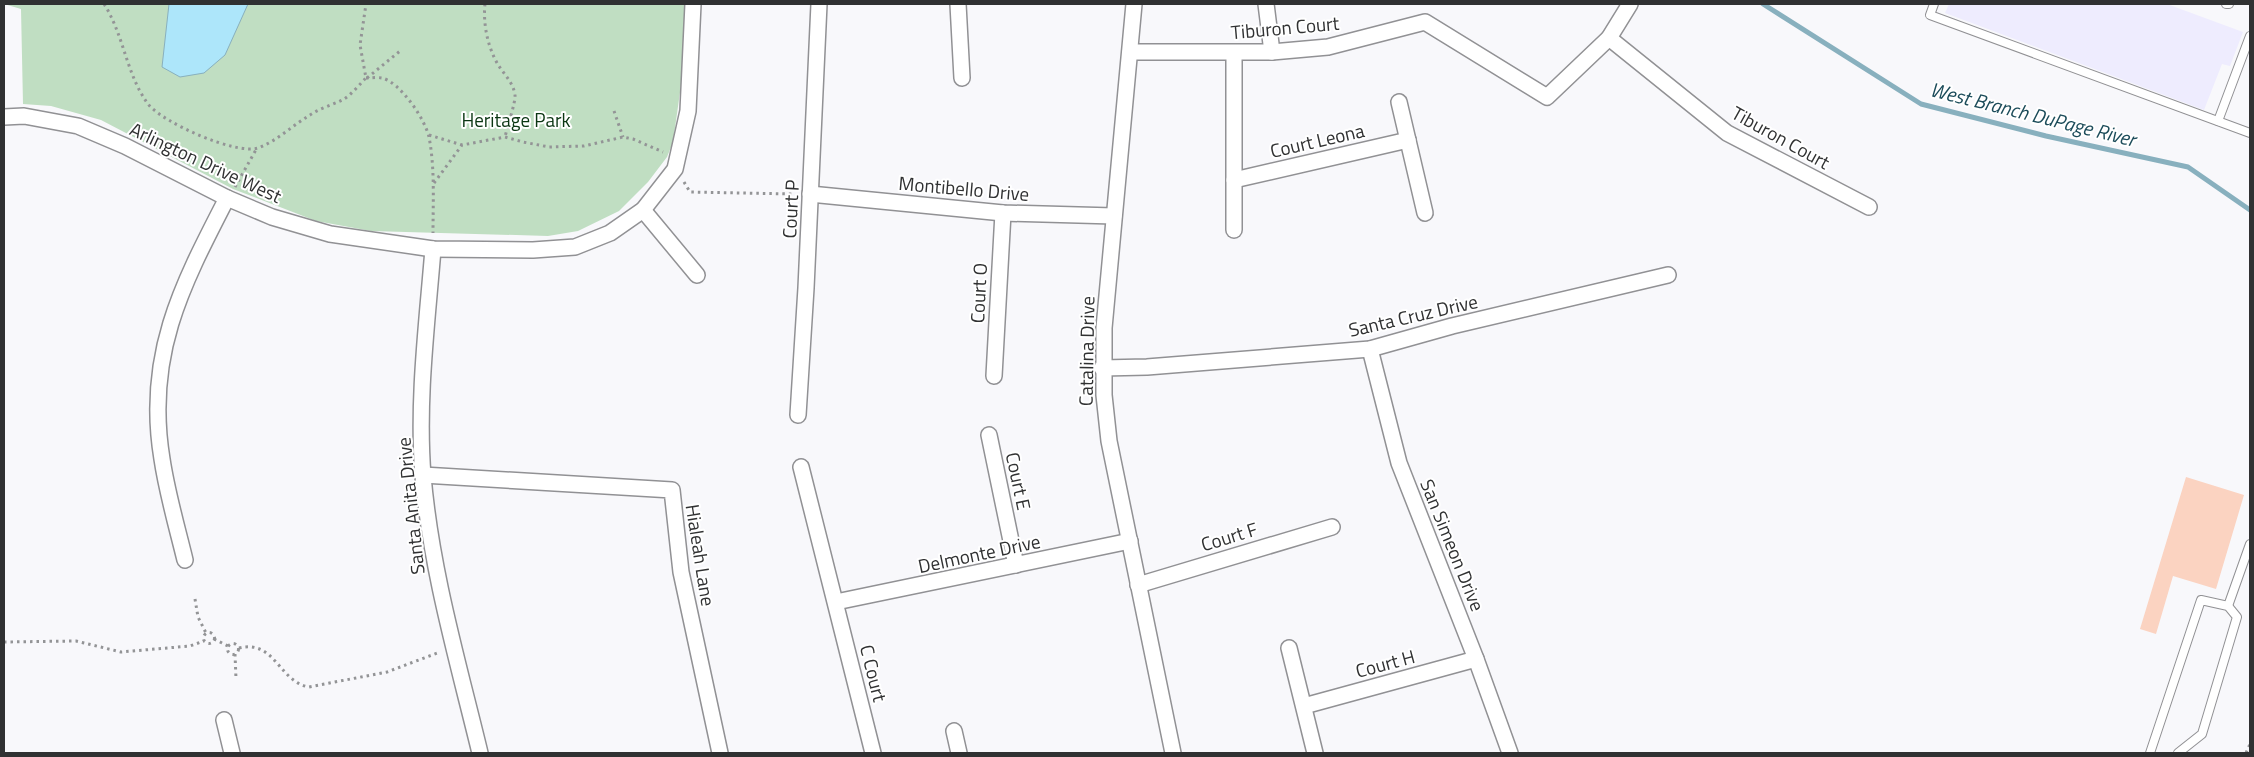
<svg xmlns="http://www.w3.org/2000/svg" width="2254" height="757" viewBox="0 0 2254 757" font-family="'Titillium Web',sans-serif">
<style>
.commercial{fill:#eeecfe}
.green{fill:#c0dec2}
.water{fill:#ade6fa;stroke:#88b0be}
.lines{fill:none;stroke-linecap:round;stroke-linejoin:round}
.stream{stroke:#88b0be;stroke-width:5}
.building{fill:#fbd3c1}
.service-casing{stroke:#919194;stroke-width:10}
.minor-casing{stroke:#919194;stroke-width:18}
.path{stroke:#939496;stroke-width:3;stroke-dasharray:2.5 4;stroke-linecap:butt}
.service{stroke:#fff;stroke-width:8}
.minor{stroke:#fff;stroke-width:15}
.labels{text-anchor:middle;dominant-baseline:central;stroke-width:4;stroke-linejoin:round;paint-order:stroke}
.street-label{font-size:19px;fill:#303132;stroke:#fff}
.park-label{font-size:19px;fill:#0b3613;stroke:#fff}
.water-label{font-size:20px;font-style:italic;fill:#1c4c5a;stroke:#fff}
</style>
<rect width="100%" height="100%" fill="#f8f8fb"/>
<path class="commercial" d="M1949 4H2167L2243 32 2230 66 2222 64 2204 110 1945 13Z"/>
<path class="green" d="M4 4H686L681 85 673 142 667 157 648 182 619 211 578 231 548 236 371 231 316 221 233 189 101 120 51 106 23 104 21 9Z"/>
<path class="water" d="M169 4H248L225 55 204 73 180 77 162 67Z"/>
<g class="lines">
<path class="stream" d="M1763 4 1921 104 2046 136 2188 167 2250 210"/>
</g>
<path class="building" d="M2186 477 2244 495 2216 589 2173 576 2156 634 2140 629Z"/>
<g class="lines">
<g class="service-casing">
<g id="service">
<path d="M1934 4 1930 15 2250 133"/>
<path d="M2226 4H2229"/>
<path d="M2218 121 2250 36"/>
<path d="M2228 606 2250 544"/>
<path d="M2150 753 2201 600 2228 606 2237 617 2202 734 2178 753"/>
</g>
</g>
<g class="minor-casing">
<g id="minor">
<path d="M958 4 962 78"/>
<path d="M1134 4 1104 328V395L1109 441 1173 753"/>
<path d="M1266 4 1272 52"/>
<path d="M1609 38 1727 133 1869 207"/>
<path d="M1130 52H1272L1328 47 1425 22 1547 97 1609 38 1630 4"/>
<path d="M1399 102 1425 213"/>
<path d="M4 117 24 116 78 126 125 146 227 198 272 217 330 234 433 249 533 250 575 247 610 233 643 210 675 169 688 111 693 4"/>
<path d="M1234 180 1408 140"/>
<path d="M810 194 1003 213 1114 216"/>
<path d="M643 210 697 275"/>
<path d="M1234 230V53"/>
<path d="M433 249C427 324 417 401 423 476 431 570 458 662 480 753"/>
<path d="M1370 349 1399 463 1476 659 1510 753"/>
<path d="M1102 368 1147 367 1370 349 1452 326 1668 275"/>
<path d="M994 376 1003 213"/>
<path d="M798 415 806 288 819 4"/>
<path d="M989 435 1016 565"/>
<path d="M801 467 873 753"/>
<path d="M423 475 672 490 681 572 720 753"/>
<path d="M185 560C177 527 167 493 162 459 145 356 181 287 227 198"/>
<path d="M1138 585 1332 527"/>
<path d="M836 602 1130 541"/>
<path d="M1289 648 1315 753"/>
<path d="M1304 706 1476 659"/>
<path d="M224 720 232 753"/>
<path d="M954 731 959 753"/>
</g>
</g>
<g class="path">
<path d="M104 4C124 35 126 74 148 104 163 123 236 155 258 148 277 141 293 125 310 115 320 108 333 105 344 99 352 94 359 85 366 78L360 45 366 4"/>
<path d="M485 4C483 22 487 44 496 61 502 73 513 81 515 95 516 101 507 128 505 137"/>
<path d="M366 78C371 78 377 77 382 78 400 82 425 119 429 137 435 168 433 202 433 233"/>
<path d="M367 78 400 51"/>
<path d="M614 111 623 137"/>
<path d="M429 135 462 145"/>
<path d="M684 182 690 192 795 194"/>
<path d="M434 183 462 145 505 137 523 142 549 147 584 146 623 137 633 139 663 152"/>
<path d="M235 187 257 148"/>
<path d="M195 599 198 617 206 633"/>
<circle cx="209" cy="638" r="5.5"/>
<path d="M214 639 228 646"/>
<path d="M4 642 76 641 121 652 190 646 204 641"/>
<circle cx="233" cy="649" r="5.5"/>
<path d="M239 648C275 639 279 682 309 687L387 672 440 652"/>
<path d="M235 654 236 679"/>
<path d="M2246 753 2250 744"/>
</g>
<use href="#service" class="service"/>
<use href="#minor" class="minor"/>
</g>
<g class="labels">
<g class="street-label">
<text transform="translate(1285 27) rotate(-5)">Tiburon Court</text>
<text transform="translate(1781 137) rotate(29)">Tiburon Court</text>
<text transform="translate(1317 140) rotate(-13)">Court Leona</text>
<text transform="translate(206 162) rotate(25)">Arlington Drive West</text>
<text transform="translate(964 188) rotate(5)">Montibello Drive</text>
<text transform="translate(790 209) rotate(-87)">Court P</text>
<text transform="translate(978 293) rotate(-87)">Court O</text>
<text transform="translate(1413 315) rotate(-13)">Santa Cruz Drive</text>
<text transform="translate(1086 351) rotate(-89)">Catalina Drive</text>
<text transform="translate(1019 481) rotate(78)">Court E</text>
<text transform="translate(410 506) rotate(-96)">Santa Anita Drive</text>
<text transform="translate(1229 536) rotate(-17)">Court F</text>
<text transform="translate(1453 545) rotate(68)">San Simeon Drive</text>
<text transform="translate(979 553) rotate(-12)">Delmonte Drive</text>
<text transform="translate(701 555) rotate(81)">Hialeah Lane</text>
<text transform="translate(1385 663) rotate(-15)">Court H</text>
<text transform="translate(874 673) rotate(76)">C Court</text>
</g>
<g class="park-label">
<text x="516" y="119">Heritage Park</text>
</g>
<g class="water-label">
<text transform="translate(2033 114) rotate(14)">West Branch DuPage River</text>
</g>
</g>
<rect width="2254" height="757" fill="none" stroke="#303132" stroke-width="10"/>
</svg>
